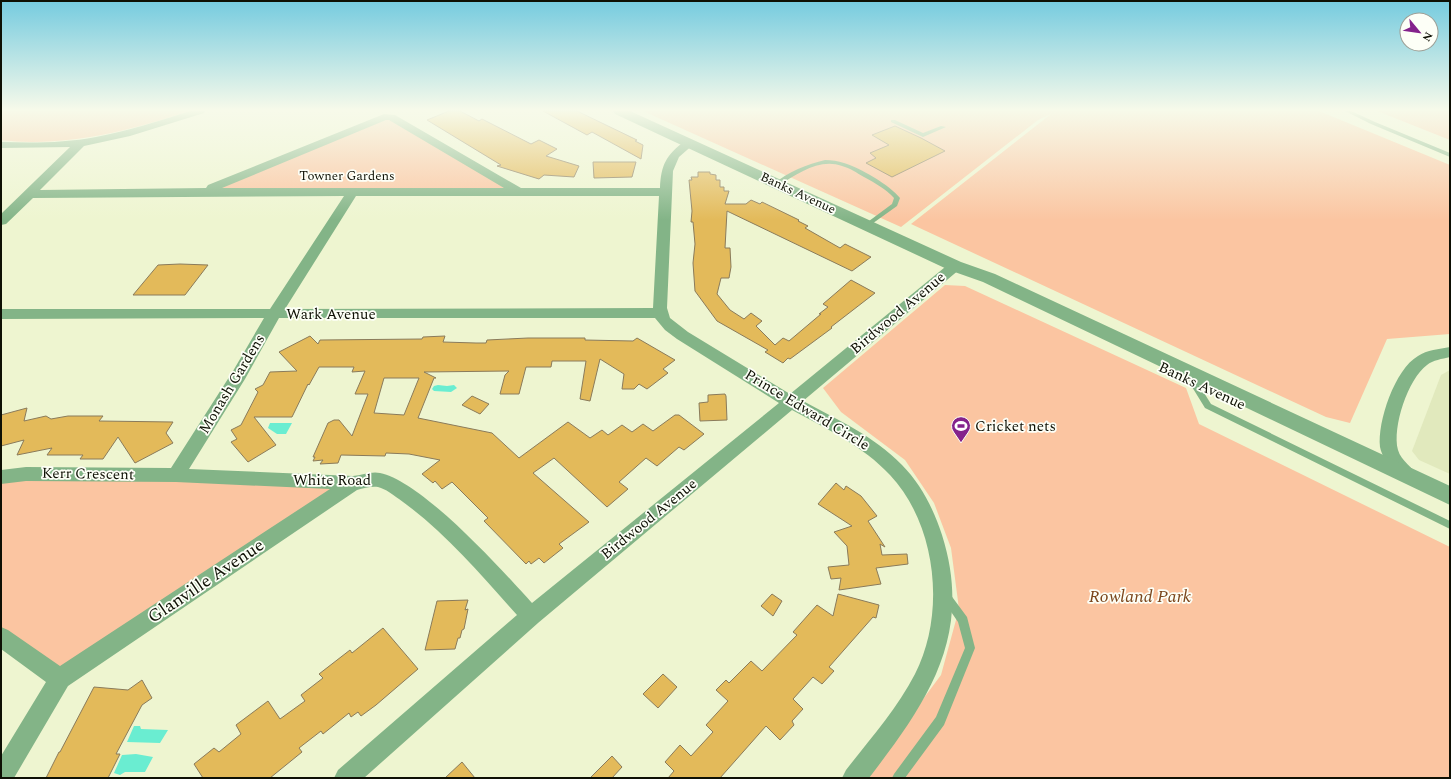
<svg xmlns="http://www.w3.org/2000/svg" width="1451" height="779" viewBox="0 0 1451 779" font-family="Spectral,serif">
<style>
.built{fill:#e1e9bd}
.green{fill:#fbc5a1}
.water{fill:#6aedd1}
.building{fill:#e3ba5a;stroke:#8a7b5b;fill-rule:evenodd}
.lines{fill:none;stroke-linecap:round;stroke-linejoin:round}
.service{fill:#83b487;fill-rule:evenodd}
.minor{fill:#83b487;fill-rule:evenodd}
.tertiary{fill:#83b487;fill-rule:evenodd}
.labels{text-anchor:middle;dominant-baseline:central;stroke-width:3.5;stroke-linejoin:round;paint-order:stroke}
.far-street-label{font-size:13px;fill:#0e1004;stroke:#fdfff7}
.street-label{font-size:15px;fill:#0e1004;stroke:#fdfff7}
.poi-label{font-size:15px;fill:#0e1004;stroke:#fdfff7;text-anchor:start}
.near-street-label{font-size:18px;fill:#0e1004;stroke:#fdfff7}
.near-park-label{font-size:18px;font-style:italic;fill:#7b461b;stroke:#fdfff7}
</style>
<rect width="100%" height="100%" fill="#eef5d0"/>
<path class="built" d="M1450 370V474L1419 460 1412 451 1441 375Z"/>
<g class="green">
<path d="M1 111H189C139 128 84 142 32 142 22 142 11 141 1 140Z"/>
<path d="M643 111H1319L1450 165V334L1387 339 1350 423 1326 417 911 224 1051 114 1038 120 901 227Z"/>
<path d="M1377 111H1450V140Z"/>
<path d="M391 117 518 191 204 192Z"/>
<path d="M945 285 965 286 1186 388 1199 424 1450 547V778H864L941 675 959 609 951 548 934 503 905 460 841 412 823 388Z"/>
<path d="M1 477 353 483 60 679 1 637Z"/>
</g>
<g class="water">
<path d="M438 385 447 386 454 385 457 388 451 392 434 391 432 389 434 386Z"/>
<path d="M270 423H292L286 434H277L268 428Z"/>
<path d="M134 726H140L141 729 168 730 160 743 127 742Z"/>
<path d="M136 754 153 757 145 772H125L120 775 114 773 122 755Z"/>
</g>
<g class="building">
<path d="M449 111H460L479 121 482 119 531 144 539 140 557 149 546 156 579 166 574 177 544 175 539 179 497 166 501 165 427 120Z"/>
<path d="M543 111H577L637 140 635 141 643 145 641 159 592 132 587 135Z"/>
<path d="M895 126 921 138 945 151 892 177 866 163 876 158 870 153 889 145 872 135Z"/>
<path d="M593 162H636L632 177 594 178Z"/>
<path d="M698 172H710V174L716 175V180H720V187H724V191H729L725 204H746L751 200 760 204 762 202 799 220 798 221 808 226 805 228 840 248 845 244 871 257 852 271 727 211 725 248H730L731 267 729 278H721L717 294 730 310 744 319 751 313 762 321 756 326 775 345 783 338 789 341 821 314H819L828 307 823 304 851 280 875 293 831 327 832 328 790 359 788 358 783 363 765 352 768 350 717 321 695 291 693 263 695 244 693 222H691L692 211 689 180H692L691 177H698Z"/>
<path d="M158 265 180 264 208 265 185 295H133Z"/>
<path d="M310 336 318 344 320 340 422 339 423 337 445 336 443 342 476 343H486L487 340 528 338H585V340L633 341 637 338 675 360 663 369 668 373 647 389 639 384 634 389H622L624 374 600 359 590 401 580 399 586 361H552L551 367H526L519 394H500L505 375 509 371 424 372 436 378H434L418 418 492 433 519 458 568 422 590 438 602 430 608 435 622 425 632 432 643 424 653 431 675 415H679L704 434 684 450 679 447 657 466 646 458 619 482 628 489 607 507 554 458 533 473 589 522 559 544 563 548 544 563 539 558 531 564 529 561 526 564 484 521 488 518 452 482 442 489 435 481 433 483 422 474 440 460 409 454 386 453 385 456 341 455 338 463 320 464 323 460 313 461 315 457H313L328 423 334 420H339L352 436 368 394H355L365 371 352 372 354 367H319L309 385 308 384 292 417H254L276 445 248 462 231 442 237 439 231 430 241 425 258 392 255 389 263 385 270 372 297 371 279 352ZM384 378H419L404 415 374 413Z"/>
<path d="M725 394 726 396 727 420 700 421 699 403 708 402V395Z"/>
<path d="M472 396 489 404 480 414 462 405Z"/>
<path d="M27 408 24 421 46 416 51 419 68 416H103L99 421 173 422 166 433 173 443 135 463 118 437 103 459H80L83 455H47L52 448 17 455 24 440 1 446V415Z"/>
<path d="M836 483 844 490 846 486 861 496 877 516 868 521 885 547 880 544 882 555 907 554 908 564 876 568 881 584 839 590 841 578 831 579 828 567 849 565 847 546 834 532 852 526 818 504Z"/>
<path d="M772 594 782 601 773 616 761 606Z"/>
<path d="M838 594 879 605 876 618 873 617 829 667 834 671 822 684 813 677 793 699 803 709 792 721 794 725 780 740 766 726 720 778H668L674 771 665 762 680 745 691 756 713 732 706 725 728 701 716 690 726 680 729 683 751 661 762 671 797 635 793 632 817 605 833 616Z"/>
<path d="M468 600 465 610 468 609 464 629 462 630 460 638H458L455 649 425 650 437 601Z"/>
<path d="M383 628 418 669 376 705 361 716 358 712 351 717 349 713 323 734 321 731 299 748 302 752 270 778H203L194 764 214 748 219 752 241 734 236 725 268 701 280 719 305 701 301 695 323 678 319 674 350 650 352 653Z"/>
<path d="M663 674 677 687 658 708 643 694Z"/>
<path d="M142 680 152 698 142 705 116 754H120L108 778H46L59 752H60L94 687 128 690Z"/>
<path d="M612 756 622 767 612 778H590Z"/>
<path d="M462 762 475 778H445Z"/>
</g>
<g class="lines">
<g class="service">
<path d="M1345 111H1351L1375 122 1450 153V157L1371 124Z"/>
<path d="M891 120H895L923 133 941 126 946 127 923 137 891 122Z"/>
<path d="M825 160C832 160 838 161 844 163 859 167 891 186 900 198L897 206 869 226H865V224L892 204 894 198C886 189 875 183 864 177 857 173 850 168 842 166 819 158 798 174 779 185H775L774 184C787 172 808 164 825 160Z"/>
<path d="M1193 379 1196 380 1211 404 1450 521V529L1205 408 1189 382Z"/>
<path d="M946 592 950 594 967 617 975 648 944 725 905 778H892L894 774 936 717 965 648 958 622 941 597 942 594Z"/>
</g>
<g class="minor">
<path d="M190 111H205L204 113 130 136 84 146 40 190 206 188 208 185 384 114 395 115 521 188H660C661 165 666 155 685 141H693L695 143 679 157 673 171 667 308 670 318 688 332 790 394 950 263 955 262 960 263 962 266 960 269 803 401C838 420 874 436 902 465 921 484 934 510 942 535 974 636 927 702 869 778H842L846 770C870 739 897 709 915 674 946 614 937 525 890 475 863 446 827 429 792 410L538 623 364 778H334L338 770 517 615C481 575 444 531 399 499 393 495 386 489 378 487 372 486 364 488 357 490L68 686 14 778H1V756L46 682 1 649V627L8 630 60 666 330 489 176 482 26 481 1 484V470L26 467 171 468 233 371 264 318 1 319V309H270L344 196 33 198 6 224 1 225V214L70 147 1 148V142C33 143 65 143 96 137 128 131 159 121 190 111ZM386 120H389L504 188H222ZM356 196H659L653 308 285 309ZM279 318H655L665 330 677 339 779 403 532 603C501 569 423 482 380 473 372 471 362 475 353 476L189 469 245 379Z"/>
<path d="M1450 347V357C1442 359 1433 360 1427 365 1408 379 1392 427 1398 450 1401 461 1413 467 1418 477L1415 482C1405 485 1401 481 1395 474 1389 466 1382 457 1380 447 1377 422 1395 369 1418 356 1427 350 1439 349 1450 347Z"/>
</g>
<path class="tertiary" d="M613 111H630L961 262 995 274 1450 486V505L983 282 949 270 615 114Z"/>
</g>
<linearGradient id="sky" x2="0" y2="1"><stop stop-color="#75cbdf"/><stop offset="0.5" stop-color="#f7faea"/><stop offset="1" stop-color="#f7faea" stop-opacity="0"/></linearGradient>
<rect width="1451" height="220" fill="url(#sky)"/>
<defs>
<g id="stadium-pin" transform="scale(1)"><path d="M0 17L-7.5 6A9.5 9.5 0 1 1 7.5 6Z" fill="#84228c" stroke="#fdfff7"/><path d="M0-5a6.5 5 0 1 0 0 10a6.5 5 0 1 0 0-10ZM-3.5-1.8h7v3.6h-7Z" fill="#fff"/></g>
</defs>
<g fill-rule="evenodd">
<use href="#stadium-pin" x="961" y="426"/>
</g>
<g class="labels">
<g class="far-street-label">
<text x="347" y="176">Towner Gardens</text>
<text transform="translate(798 193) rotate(25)">Banks Avenue</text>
</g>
<g class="street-label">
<text transform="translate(898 313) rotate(-40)">Birdwood Avenue</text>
<text x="331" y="314">Wark Avenue</text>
<text transform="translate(232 384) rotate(-59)">Monash Gardens</text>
<text transform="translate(1202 386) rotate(25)">Banks Avenue</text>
<text transform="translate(807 410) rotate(31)">Prince Edward Circle</text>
<text transform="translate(88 474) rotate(1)">Kerr Crescent</text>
<text x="332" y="480">White Road</text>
<text transform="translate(649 519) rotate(-39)">Birdwood Avenue</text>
</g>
<g class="poi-label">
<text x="975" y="426">Cricket nets</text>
</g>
<g class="near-street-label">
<text transform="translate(206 581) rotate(-34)">Glanville Avenue</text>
</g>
<g class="near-park-label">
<text x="1140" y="596">Rowland Park</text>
</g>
</g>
<rect width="1451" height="779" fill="none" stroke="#0e1004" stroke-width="4"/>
<g transform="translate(1419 32) rotate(119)"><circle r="19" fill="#fdfff7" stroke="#9d9f96"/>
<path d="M0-3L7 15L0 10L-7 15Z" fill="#84228c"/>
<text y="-6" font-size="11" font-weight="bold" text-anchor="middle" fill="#0e1004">N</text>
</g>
</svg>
